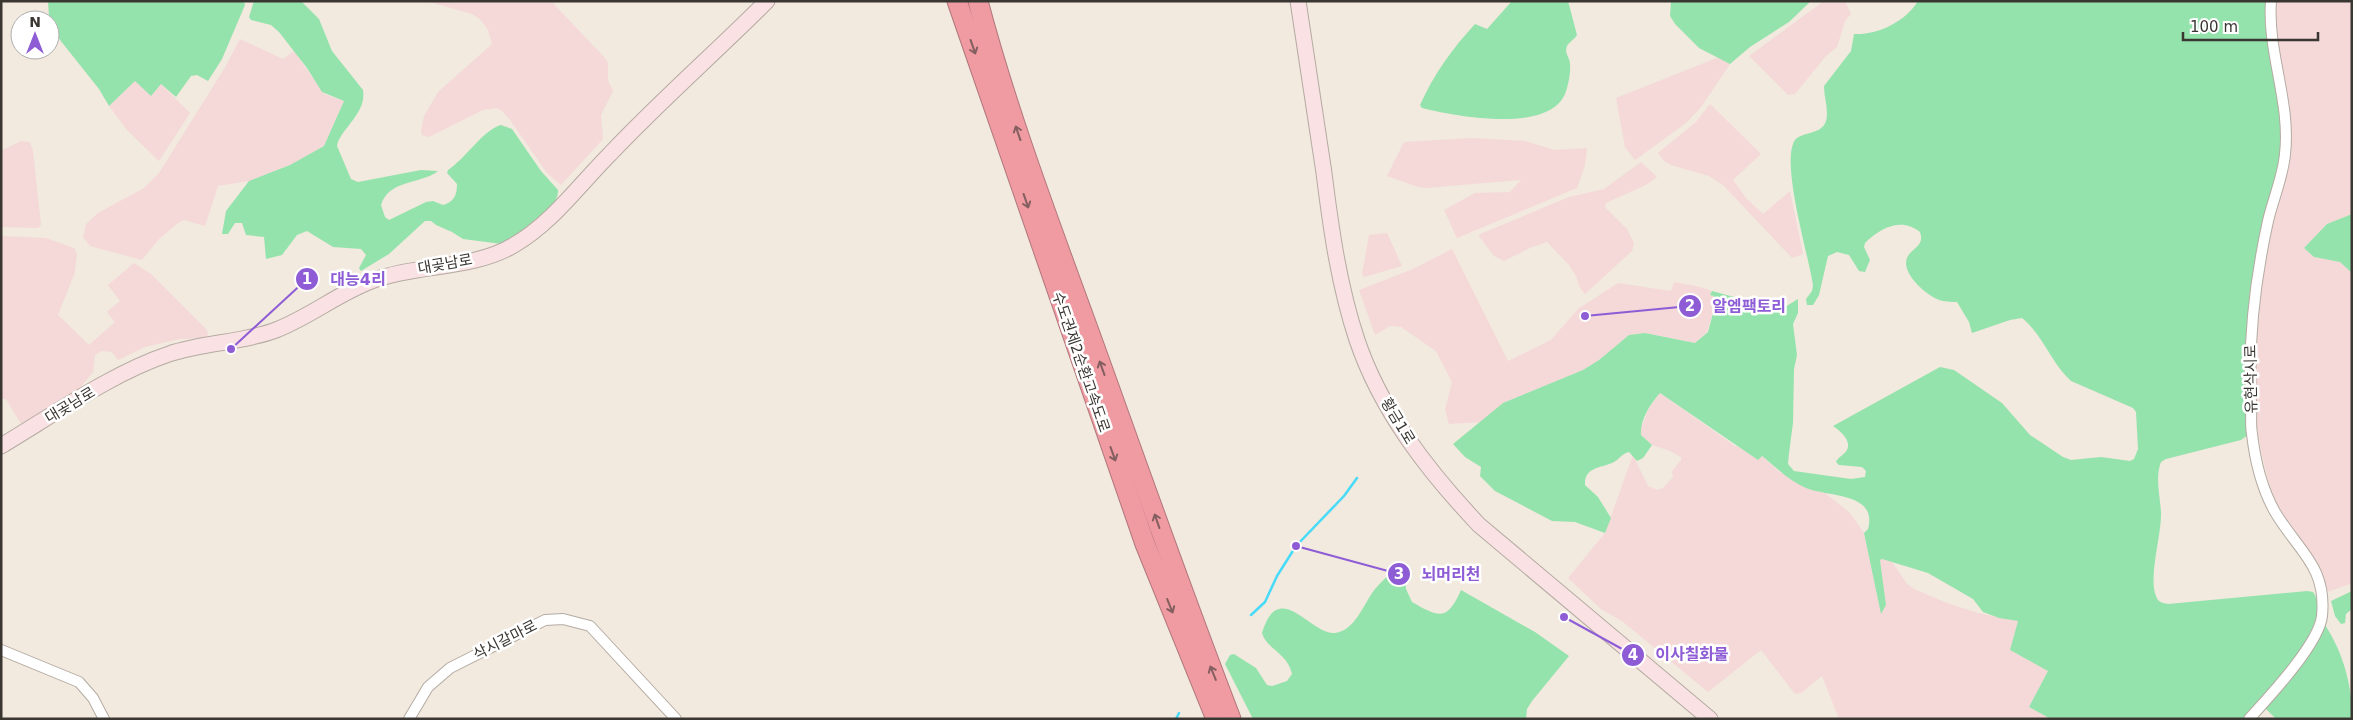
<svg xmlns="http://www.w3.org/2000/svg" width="2353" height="720" viewBox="0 0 2353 720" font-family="'DejaVu Sans','Noto Sans KR',sans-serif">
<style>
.industrial{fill:#f4d9d8}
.green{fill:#95e3ac}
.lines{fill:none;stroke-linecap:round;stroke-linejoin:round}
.stream{stroke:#48dbf8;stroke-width:2.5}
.street-casing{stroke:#b4aba2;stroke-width:12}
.secondary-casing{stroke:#b4aba2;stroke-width:17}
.highway-casing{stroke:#b0777b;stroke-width:21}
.street{stroke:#fff;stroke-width:10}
.secondary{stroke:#fae1e3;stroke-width:15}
.highway{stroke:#f09aa2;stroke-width:19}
.oneway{stroke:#835f5f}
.labels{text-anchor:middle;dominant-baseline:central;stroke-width:5;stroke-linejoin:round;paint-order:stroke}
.street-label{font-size:15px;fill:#3a3733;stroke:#fff}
.leader{fill:none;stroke:#8e5dd6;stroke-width:2}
.callout-dot{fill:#8e5dd6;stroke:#fff;stroke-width:2}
.mark-label{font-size:15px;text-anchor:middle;font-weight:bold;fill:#fff}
.callout-label{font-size:16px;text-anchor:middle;font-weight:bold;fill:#8e5dd6;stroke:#fff;stroke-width:5;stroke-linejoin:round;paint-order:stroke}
</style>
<rect width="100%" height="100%" fill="#f2e9df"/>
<g class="industrial">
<path d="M426 1H551L605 58 608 63V80L613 91 601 115 603 139 561 185 547 173 510 120 502 111 497 108 483 110 429 137 422 135 421 131 424 116 438 92 492 44 488 30 481 20 472 14Z"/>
<path d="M1824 1H1845L1851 14 1845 21 1837 47 1826 56 1795 94 1788 95 1749 56Z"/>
<path d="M2275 1H2352V214L2327 224 2304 248 2314 257 2340 262 2352 273V583L2328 592 2272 495 2261 451 2256 420 2253 368 2258 298 2288 106 2279 47Z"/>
<path d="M240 39 283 59 294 51 324 94 344 101 324 146 290 165 249 181 218 186 205 226 184 220 178 223 158 240 142 260 90 246 83 237 86 224 98 213 144 188 159 173 224 69Z"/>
<path d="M1719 57 1730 64 1701 107 1686 123 1635 160 1625 147 1616 98Z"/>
<path d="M135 80 161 84 190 113 159 161 127 130 109 106Z"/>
<path d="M1710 104 1761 154 1733 180 1746 198 1763 214 1790 191 1803 254 1792 258 1723 185 1709 176 1671 165 1664 161 1658 153 1696 122Z"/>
<path d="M1473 138 1525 141 1555 150 1587 148 1585 165 1577 188 1457 238 1444 210 1475 193 1510 192 1521 180 1426 188 1418 187 1387 176 1404 142Z"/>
<path d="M21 141 30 142 33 151 41 225 38 228 1 227V151Z"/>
<path d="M1641 162 1657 177 1646 185 1606 203 1605 207 1627 229 1634 243 1632 251 1585 294 1580 288 1576 276 1569 265 1547 242 1530 248 1504 261 1494 256 1478 235 1569 197 1604 189Z"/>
<path d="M1387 233 1402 266 1364 277 1362 274 1369 235Z"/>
<path d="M1 236 46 238 74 248 77 254 75 272 58 315 89 345 115 322 107 312 120 301 108 285 134 263 151 274 207 330 208 335 203 338 179 339 145 347 118 360 112 352 102 351 95 355 93 372 77 391 21 424 6 399H1Z"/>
<path d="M1452 249 1508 361 1551 340 1578 309 1618 283 1671 291 1674 282 1700 287 1712 291 1710 295 1714 296 1716 302 1707 332 1695 343 1645 333 1629 335 1599 360 1583 370 1503 403 1481 422 1449 424 1445 410 1452 382 1436 351 1401 327 1390 326 1375 335 1359 290 1413 269Z"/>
<path d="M1660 393 1735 446 1762 456 1778 471 1819 492 1825 493 1850 513 1864 533 1881 613 1886 605 1880 560 1882 559 1892 562 1907 584 1914 589 1947 603 1978 613 2018 621 2010 650 2048 671 2029 707 2051 719H1839L1822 676 1801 693 1795 694 1761 650 1708 692 1622 621 1601 609 1568 578 1605 533 1633 455 1648 486 1658 490 1663 488 1673 477 1672 471 1681 460V457L1670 451 1652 445 1641 435V429L1648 410Z"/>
</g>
<g class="green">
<path d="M48 1H244L245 5 222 59 208 81 197 75 191 76 176 97 161 84 151 96 135 81 109 106 99 89 60 40 49 17Z"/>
<path d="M254 1H301L319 19 332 51 363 90C367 114 340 129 337 146L351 179 358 182 421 170 438 171C420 185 389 179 381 205L385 217 389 220 426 202 433 201 443 205C454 202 457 195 457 184L447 173 448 170C465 159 484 129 501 125L512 129 541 171 558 190C560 210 517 235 502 244L463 239 452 232 436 225 431 221H425L389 254 361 271 359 268 366 255 361 249 333 247 307 231 297 235 282 255 266 259 264 237 246 235 242 223H235L228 234H222L226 211 249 181 290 165 324 146 344 101 322 92 307 68 279 32 271 25 251 20 249 17Z"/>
<path d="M1512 1H1568L1577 35C1574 40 1570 41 1567 46 1564 54 1570 57 1570 64 1571 72 1568 87 1565 94 1548 134 1454 116 1422 108L1420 105C1434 74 1452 49 1475 24L1487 29Z"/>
<path d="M1671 1H1811L1789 22 1750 47 1730 64 1699 48 1675 24 1670 16Z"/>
<path d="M1918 1H2266L2279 98 2282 139 2279 166 2257 254 2250 291 2244 360 2248 435 2241 440 2166 459 2161 462C2155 477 2160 496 2161 512 2162 534 2148 577 2156 596 2158 602 2162 603 2168 604L2307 591 2313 592C2336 623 2264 696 2243 719H2051L2029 707 2048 671 2010 650 2018 621 1999 618 1983 612 1973 599 1928 573 1882 559 1880 560 1886 605 1881 614 1864 533 1868 529C1878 492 1827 497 1806 488 1788 480 1777 468 1762 456L1758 460 1660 393C1650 404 1640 420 1641 435L1652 445 1643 458 1637 461 1629 452C1622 453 1619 460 1612 463 1601 468 1584 467 1585 485L1598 497 1611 518 1605 533 1575 522 1552 521 1495 491 1480 476 1481 467 1465 457 1453 444 1503 403 1583 370 1599 360 1629 335 1645 333 1695 343 1708 332 1716 302 1714 296 1710 295 1712 291 1770 307H1785L1798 299V313L1793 324 1797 355 1794 369 1793 423 1789 453 1788 464 1794 471 1851 479 1865 477 1866 471 1862 467 1839 465 1836 462C1838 457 1844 455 1847 450 1852 440 1839 430 1833 426L1940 367 1954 370 2002 403 2030 435 2063 457 2071 460 2101 457 2130 461 2134 459 2138 449 2136 412 2133 408 2071 381C2051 363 2043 335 2022 318L2010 320 1972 333 1969 322 1957 302C1950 302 1943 302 1937 299 1925 294 1901 273 1907 258 1912 247 1925 247 1920 232 1901 217 1881 228 1865 243L1864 247 1870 260 1865 272 1859 271 1849 255 1837 252 1828 256 1819 295 1813 305H1807L1806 299 1812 291 1813 285C1808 254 1783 170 1793 144 1797 130 1821 137 1826 121 1829 110 1824 98 1824 86L1851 51 1854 34C1878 35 1905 22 1918 1Z"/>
<path d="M2352 214V273L2340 262 2314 257 2304 248 2327 224Z"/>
<path d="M1404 564 1406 589 1412 602C1440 618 1447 621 1461 590L1535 632 1569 656 1532 701 1527 709 1526 719H1253L1225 664 1230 655 1234 654 1256 668 1267 685 1272 686 1287 681 1292 674C1287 652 1267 650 1262 633 1279 577 1310 635 1335 633 1355 631 1364 603 1375 589 1384 579 1393 570 1404 564Z"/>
<path d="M2352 591V609L2346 614 2345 623 2341 624 2335 616 2331 601Z"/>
<path d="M2324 623C2343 653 2352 683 2352 719H2276L2265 708Z"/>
</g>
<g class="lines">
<g class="stream">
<path d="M1251 615 1265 602 1277 576 1296 546 1344 496 1357 478"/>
<path d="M1176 719 1179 713"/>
</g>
<g class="street-casing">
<g id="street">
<path d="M1 650 79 682 93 698 104 719"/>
<path d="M409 719 428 687 450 668 545 620 563 619 590 626 676 719"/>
<path d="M2249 719C2268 698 2319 644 2322 616 2327 566 2298 551 2275 512 2262 489 2255 460 2252 434 2250 423 2252 411 2251 400 2248 339 2255 280 2268 221 2273 199 2283 177 2285 154 2291 102 2267 52 2271 1"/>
</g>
</g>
<g class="secondary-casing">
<g id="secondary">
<path d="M1298 1C1307 58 1315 116 1324 173 1331 229 1339 286 1357 340 1381 411 1428 471 1479 525L1710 719"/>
<path d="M1 446C53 415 112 373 169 354 204 342 242 343 276 330 312 316 341 291 377 279 421 264 474 269 514 245 552 223 580 184 610 154 660 101 715 53 767 1"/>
</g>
</g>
<g class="highway-casing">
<g id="highway">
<path d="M957 1 1145 544 1216 719"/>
<path d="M978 1C1009 118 1053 232 1094 345 1139 470 1183 595 1231 719"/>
</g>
</g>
<use href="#street" class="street"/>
<use href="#secondary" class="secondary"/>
<use href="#highway" class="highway"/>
</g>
<defs><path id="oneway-shaft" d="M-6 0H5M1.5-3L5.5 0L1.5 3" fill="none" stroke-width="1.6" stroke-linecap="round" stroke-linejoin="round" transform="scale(1.25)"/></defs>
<g class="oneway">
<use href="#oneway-shaft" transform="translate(973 47) rotate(71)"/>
<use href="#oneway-shaft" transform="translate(1018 133) rotate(-109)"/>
<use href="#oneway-shaft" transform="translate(1026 201) rotate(71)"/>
<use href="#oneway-shaft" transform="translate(1102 368) rotate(-110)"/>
<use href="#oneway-shaft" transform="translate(1113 454) rotate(70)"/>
<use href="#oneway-shaft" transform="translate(1157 521) rotate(-109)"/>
<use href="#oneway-shaft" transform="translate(1170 606) rotate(68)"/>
<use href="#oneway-shaft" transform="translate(1213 673) rotate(-112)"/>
</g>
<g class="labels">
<g class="street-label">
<text transform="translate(445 264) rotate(-10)">대곶남로</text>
<text transform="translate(1081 362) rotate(71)">수도권제2순환고속도로</text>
<text transform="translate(2251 379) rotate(-91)">유현삭시로</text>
<text transform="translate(70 405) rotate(-31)">대곶남로</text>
<text transform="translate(1398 421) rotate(59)">황금1로</text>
<text transform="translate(505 640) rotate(-27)">삭시갈마로</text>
</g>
</g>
<path class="leader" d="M231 349L307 279M1585 316L1690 306M1296 546L1399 574M1564 617L1633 655"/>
<g class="callout-dot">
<circle cx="231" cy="349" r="5"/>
<circle cx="1585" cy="316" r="5"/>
<circle cx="1296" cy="546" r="5"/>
<circle cx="1564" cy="617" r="5"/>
<circle cx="307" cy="279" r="12"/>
<circle cx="1690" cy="306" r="12"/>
<circle cx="1399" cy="574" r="12"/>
<circle cx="1633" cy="655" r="12"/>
</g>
<g class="mark-label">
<text x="307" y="284">1</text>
<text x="1690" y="311">2</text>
<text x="1399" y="579">3</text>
<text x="1633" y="660">4</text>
</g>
<g class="callout-label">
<text x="358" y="285">대능4리</text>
<text x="1749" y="312">알엠팩토리</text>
<text x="1451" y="580">뇌머리천</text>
<text x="1692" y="660">이사칠화물</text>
</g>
<rect width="2353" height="720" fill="none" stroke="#3a3733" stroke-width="5"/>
<g transform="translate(35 35)"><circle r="24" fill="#ffffff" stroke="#b0afad"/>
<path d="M0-4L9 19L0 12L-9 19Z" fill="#8e5dd6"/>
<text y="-8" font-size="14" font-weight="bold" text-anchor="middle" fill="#3a3733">N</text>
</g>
<path d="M2183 32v8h135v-8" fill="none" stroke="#3a3733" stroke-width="2.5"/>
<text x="2190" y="32" font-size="15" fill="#3a3733" stroke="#ffffff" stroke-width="4" paint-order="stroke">100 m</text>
</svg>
